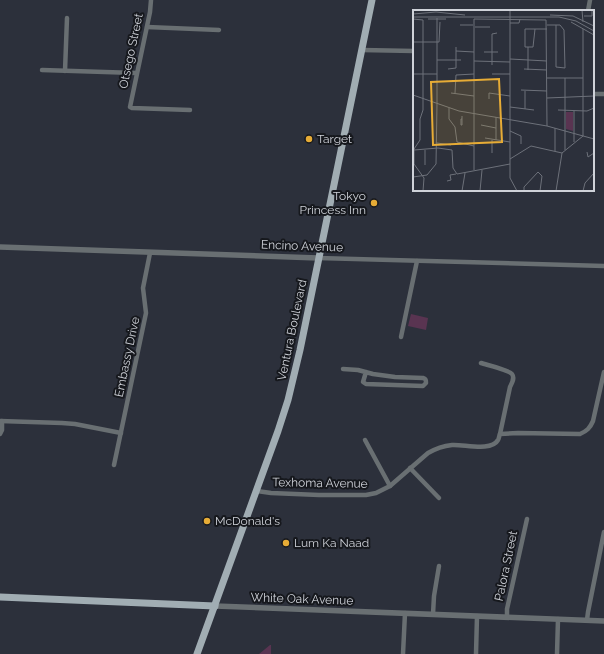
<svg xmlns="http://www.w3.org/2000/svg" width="604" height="654" viewBox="0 0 604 654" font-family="Raleway,sans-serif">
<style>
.green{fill:#593451}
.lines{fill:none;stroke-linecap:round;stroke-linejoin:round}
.minor{stroke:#696f72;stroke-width:4.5}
.tertiary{stroke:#696f72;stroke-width:5.5}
.primary{stroke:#a1adb3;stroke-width:7}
.poi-dot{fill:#e7ac36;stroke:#16181d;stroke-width:1.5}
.labels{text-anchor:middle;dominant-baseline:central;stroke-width:4;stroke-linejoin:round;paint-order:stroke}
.street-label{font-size:12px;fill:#cfd2d9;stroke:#16181d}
.poi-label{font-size:12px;fill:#cfd2d9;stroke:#16181d;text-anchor:start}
.inset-road{fill:none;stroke:#6d717a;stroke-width:1}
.view{fill:#e7ac36;fill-opacity:0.15;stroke:#e7ac36;stroke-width:2}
.inset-edge{fill:none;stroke:#cfd2d9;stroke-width:2}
</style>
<rect width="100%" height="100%" fill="#2c303b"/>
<g class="green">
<path d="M411 314 428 318 426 330 408 326Z"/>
<path d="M270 645H271V654H259Z"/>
</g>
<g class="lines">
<g class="minor">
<path d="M151 0 150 12 130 107 132 108 190 110"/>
<path d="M588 11 590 0"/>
<path d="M147 27 219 30"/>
<path d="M362 50 414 51"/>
<path d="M42 70 136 73"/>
<path d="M65 71 67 18"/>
<path d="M593 94H604"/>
<path d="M318 258 604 266"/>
<path d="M401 337 417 261"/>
<path d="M481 363C487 365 509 370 512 374 515 378 512 383 510 387L500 434"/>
<path d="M343 369 358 370 373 374 395 377 423 378C426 379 426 380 426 383L423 386 366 384 363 382 366 372"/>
<path d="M0 421 62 423 75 424 121 433"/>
<path d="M0 434 2 430V421"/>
<path d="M365 440 390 486"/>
<path d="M114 465 146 313 143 288 150 253"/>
<path d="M410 468 439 498"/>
<path d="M257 491 271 493 319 495H366L376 493 390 486 428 453C435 449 443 446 452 445 464 444 491 452 498 440 499 439 499 436 500 434L518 433 580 434C587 431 590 428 593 421L604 372"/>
<path d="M433 614 434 596 439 566"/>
<path d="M507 617V609L527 519"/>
<path d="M587 620 588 612 604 532"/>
<path d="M403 654 405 613"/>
<path d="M476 654 477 616"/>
<path d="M557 654 558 619"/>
</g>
<g class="tertiary">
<path d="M0 247 318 258"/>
<path d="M215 606 604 621"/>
</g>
<g class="primary">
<path d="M0 597 215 606"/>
<path d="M197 654 278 431 288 400 300 350 372 0"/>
</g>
</g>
<g class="poi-dot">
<circle cx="309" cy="139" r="4"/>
<circle cx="374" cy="203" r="4"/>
<circle cx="207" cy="521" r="4"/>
<circle cx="286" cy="543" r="4"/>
</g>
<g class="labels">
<g class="street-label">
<text transform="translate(131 51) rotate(-78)">Otsego Street</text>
<text transform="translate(302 246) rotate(2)">Encino Avenue</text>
<text transform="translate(292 330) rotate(-78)">Ventura Boulevard</text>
<text transform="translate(127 357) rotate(-78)">Embassy Drive</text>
<text transform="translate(320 483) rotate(1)">Texhoma Avenue</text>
<text transform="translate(506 566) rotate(-78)">Palora Street</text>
<text transform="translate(302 599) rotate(2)">White Oak Avenue</text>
</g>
<g class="poi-label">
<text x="317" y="139">Target</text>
<text x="366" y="196" text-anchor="end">Tokyo<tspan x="366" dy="14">Princess Inn</tspan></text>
<text x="215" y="521">McDonald's</text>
<text x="294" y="543">Lum Ka Naad</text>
</g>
</g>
<g transform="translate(413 10)">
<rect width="181" height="181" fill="#2c303b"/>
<path d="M153 102H160V121L153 119Z" fill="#593451"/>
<path class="inset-road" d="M97 0V168L104 181M169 0 170 12M0 4 23 2 52 5M137 5 160 6 181 16M171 6H179V0M0 7H146L163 11 181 21M0 9 10 10V100L7 109V130L1 139V154L11 168 10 181M15 9H33M158 12 181 25M97 13H106L107 9M47 15H60M134 15H147L151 20 152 58 143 57V15M62 17H77M122 19 120 37H112V19H134M0 32H26L27 12M115 37V60M43 41 61 42M71 42H85M97 49 134 51M24 50H48M61 51 97 52M79 55V24L84 23M35 59 43 58V37M111 59 134 60M0 64H24M79 64H97M134 68H170M152 68V140M108 80 134 81M38 83 61 86M42 83 43 65 61 64M0 85 46 101 134 116 181 129M134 88 181 86M76 89V83L97 86M24 94V8M97 97 121 100M36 98V109L42 117 44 132 61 136M112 99V81M145 100 174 101 181 98M161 101V132M83 107V130M49 109H48V115H49V106M68 115 83 118M97 121 108 126V134M170 126V19M72 128 97 132M79 130V143M24 133 38 135M1 140 25 138 39 140 40 158 44 164 97 154M12 140V155M142 141V118M174 142 175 147 181 143M97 149 118 136 149 143M61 160V9L133 10 134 116M0 167 14 165 23 154 24 94M34 171 38 170 37 165 43 164M49 181 52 163M67 181 69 160M111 181V177L125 162 129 166 127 181M143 181 149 143 170 126M170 181 172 173 181 163"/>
<path class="view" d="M86 69 89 132 20 135 18 72Z"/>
<rect width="181" height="181" class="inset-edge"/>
</g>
</svg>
